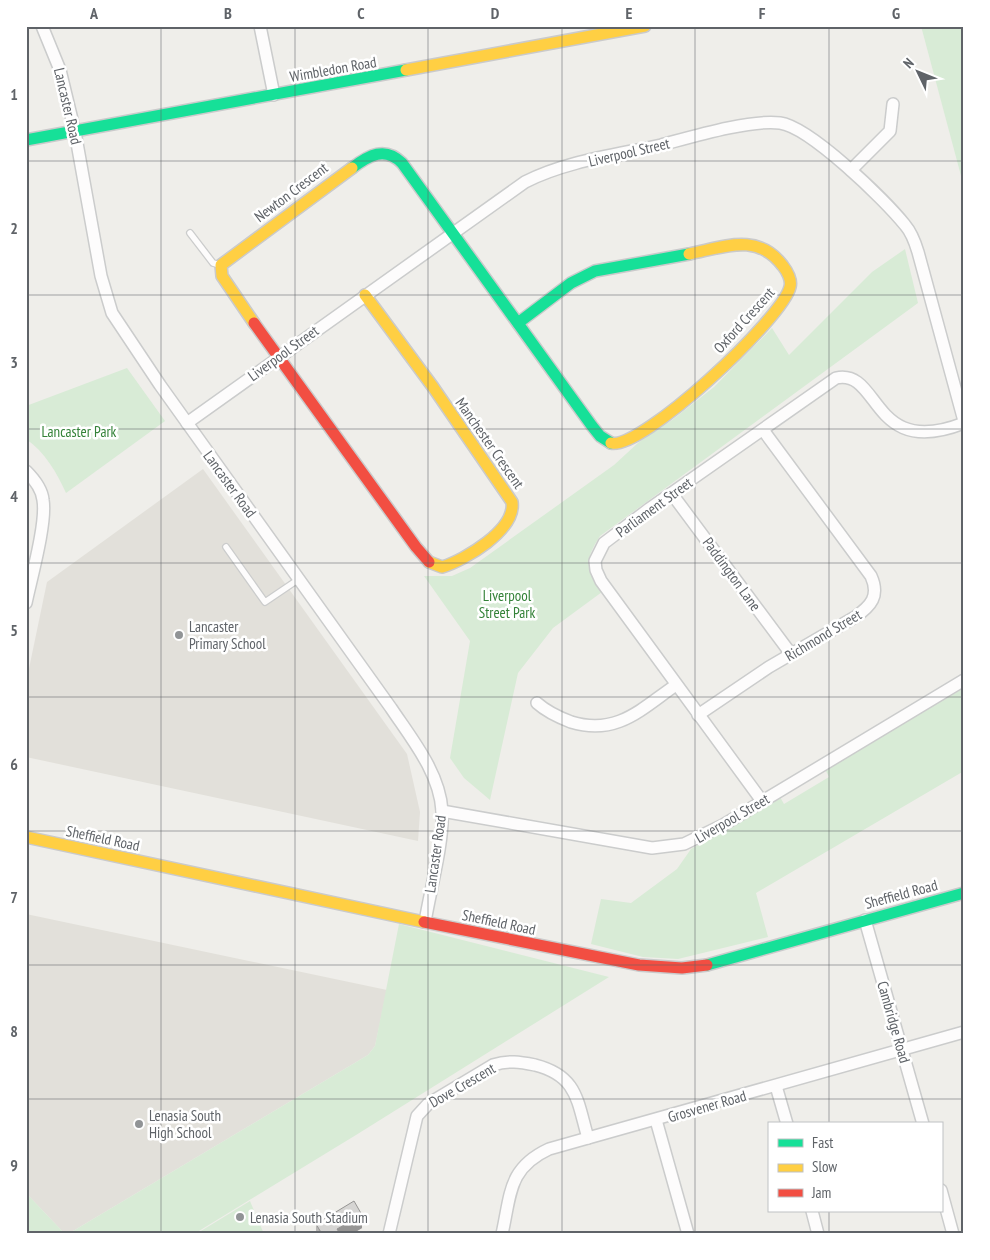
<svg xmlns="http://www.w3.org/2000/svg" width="990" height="1260" viewBox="0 0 990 1260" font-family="'PT Sans Narrow',sans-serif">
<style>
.education{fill:#e2e0da}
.green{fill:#d8ebd6}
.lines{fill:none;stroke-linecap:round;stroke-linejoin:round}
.lane-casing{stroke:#cbcccc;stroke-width:8}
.street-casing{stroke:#cbcccc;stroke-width:14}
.fast-casing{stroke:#cacacb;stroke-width:14}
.slow-casing{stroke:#cacacb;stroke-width:14}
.jam-casing{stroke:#cacacb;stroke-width:14}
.lane{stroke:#fdfcfc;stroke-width:5.5}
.street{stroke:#fdfcfc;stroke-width:11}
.fast{stroke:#16e098;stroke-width:11}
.slow{stroke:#ffcf43;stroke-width:11}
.jam{stroke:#f24e42;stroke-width:11}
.wall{fill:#b8b7b5}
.shaded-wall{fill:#969594}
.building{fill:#d6d5d3;stroke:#969594}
.grid{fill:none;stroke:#5f6368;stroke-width:1;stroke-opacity:0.55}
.poi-dot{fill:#919496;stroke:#fff;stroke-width:2}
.labels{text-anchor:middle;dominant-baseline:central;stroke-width:5;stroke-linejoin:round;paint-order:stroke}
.street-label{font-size:15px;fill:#5f6368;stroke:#fff}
.park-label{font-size:15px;fill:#348238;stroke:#fff}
.poi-label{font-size:15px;fill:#5f6368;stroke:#fff;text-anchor:start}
.neatline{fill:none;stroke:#5f6368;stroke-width:2}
.grid-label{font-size:16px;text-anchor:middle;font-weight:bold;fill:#5f6368}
</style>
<rect width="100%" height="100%" fill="#efeeea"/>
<g class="education">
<path d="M203 469 407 754 420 812 418 841 26 757V683L47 582Z"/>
<path d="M26 914 387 990 375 1046 368 1055 68 1234H65L26 1193Z"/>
</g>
<g class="green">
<path d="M921 26H964V187Z"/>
<path d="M905 249 918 303 600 536C584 561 586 567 602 592L553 628 518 673 490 800 464 778 450 758 470 641 424 576H452L470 568 614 465 639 442 672 420 714 387 772 328 789 355 872 272Z"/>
<path d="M127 368 165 421 66 493C57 473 45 452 26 439V406Z"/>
<path d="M964 688V771L756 893 768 937 678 959 643 957 591 944 601 899 631 903 677 869 691 849 780 797 784 804 829 777 825 769Z"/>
<path d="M399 924 609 977 356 1135 194 1234H68L368 1055 375 1046Z"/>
<path d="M26 1193 65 1234H26Z"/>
<path d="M250 1201 264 1234H196Z"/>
</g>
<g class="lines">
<g class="lane-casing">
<g id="lane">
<path d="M190 233 213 263 220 265"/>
<path d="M226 547 265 602 299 579"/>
</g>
</g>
<g class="street-casing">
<g id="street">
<path d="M42 26 60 70 75 132 101 276 112 313 160 385 391 708C411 738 440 773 442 811 444 841 430 891 425 922"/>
<path d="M260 26 274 95"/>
<path d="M851 170 890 131 893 104"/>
<path d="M187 423 525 182C566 161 616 155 661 145 691 137 751 119 780 123 810 127 885 200 905 225 912 233 915 242 918 252L964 421"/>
<path d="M26 471C34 479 42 489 43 500 47 522 31 579 26 603"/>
<path d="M672 494 791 654"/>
<path d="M537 703C547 712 558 717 571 722 617 736 641 709 676 685"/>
<path d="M698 715 769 667 855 617C871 606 880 596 871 576L763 430"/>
<path d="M762 801 601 581 596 570 595 561 604 543 649 509 836 378C881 368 870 460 964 423"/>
<path d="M442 811 652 848 684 844 723 825 964 680"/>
<path d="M865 920 923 1124"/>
<path d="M776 1086 787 1124"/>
<path d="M656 1120 688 1234"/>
<path d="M941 1190 953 1234"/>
<path d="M812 1211 818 1234"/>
<path d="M389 1234 417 1116 428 1104 493 1065C508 1060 520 1062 535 1065 578 1076 577 1101 588 1138"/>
<path d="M502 1234C511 1194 508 1168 549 1149L964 1032"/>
</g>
</g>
<g class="fast-casing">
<g id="fast">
<path d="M26 140 406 70"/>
<path d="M352 168C369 155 385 146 402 163L592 426 600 436 611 443"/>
<path d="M518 323 571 283 595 271 689 254"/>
<path d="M707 965 964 893"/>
</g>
</g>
<g class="slow-casing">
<g id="slow">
<path d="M406 70 645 26"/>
<path d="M365 295 433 387 512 502C516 530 465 560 442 567L429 562"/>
<path d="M254 323 222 276 221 265 352 168"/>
<path d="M611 443C641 451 783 318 790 287 792 280 787 271 783 266 758 232 724 247 689 254"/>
<path d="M26 837 424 922"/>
</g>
</g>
<g class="jam-casing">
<g id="jam">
<path d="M254 323 416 547 429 562"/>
<path d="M424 922 639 965 682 968 707 965"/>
</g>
</g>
<use href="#lane" class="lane"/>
<use href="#street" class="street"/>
<use href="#fast" class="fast"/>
<use href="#slow" class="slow"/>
<use href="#jam" class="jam"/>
</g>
<path class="wall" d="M316 1224 362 1228 352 1234H316Z"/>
<path class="shaded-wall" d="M362 1215V1228L352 1234H337V1229Z"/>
<path class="building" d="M354 1201 362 1215 337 1229 340 1234H322L316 1224Z"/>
<path class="grid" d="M161 26V1234M295 26V1234M428 26V1234M562 26V1234M695 26V1234M829 26V1124M26 161H964M26 295H964M26 429H964M26 563H964M26 697H964M26 831H964M26 965H964M26 1099H964M829 1211V1234"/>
<g class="poi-dot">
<circle cx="179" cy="635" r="5"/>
<circle cx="139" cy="1124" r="5"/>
<circle cx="240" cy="1217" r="5"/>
</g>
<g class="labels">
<g class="street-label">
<text transform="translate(333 69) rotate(-10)">Wimbledon Road</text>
<text transform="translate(68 106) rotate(77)">Lancaster Road</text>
<text transform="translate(629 152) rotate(-13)">Liverpool Street</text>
<text transform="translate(291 192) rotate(-37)">Newton Crescent</text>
<text transform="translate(744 320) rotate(-48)">Oxford Crescent</text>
<text transform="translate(283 353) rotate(-36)">Liverpool Street</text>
<text transform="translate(490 443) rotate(55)">Manchester Crescent</text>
<text transform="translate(230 484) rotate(54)">Lancaster Road</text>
<text transform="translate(654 507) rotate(-36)">Parliament Street</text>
<text transform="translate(732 574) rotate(54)">Paddington Lane</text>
<text transform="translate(823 635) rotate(-31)">Richmond Street</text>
<text transform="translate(732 818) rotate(-30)">Liverpool Street</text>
<text transform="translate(103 838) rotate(12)">Sheffield Road</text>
<text transform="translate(435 854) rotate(-82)">Lancaster Road</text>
<text transform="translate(901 894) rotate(-15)">Sheffield Road</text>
<text transform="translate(499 922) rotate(12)">Sheffield Road</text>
<text transform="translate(894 1022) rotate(74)">Cambridge Road</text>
<text transform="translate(462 1085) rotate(-30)">Dove Crescent</text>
<text transform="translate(707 1106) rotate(-16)">Grosvener Road</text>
</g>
<g class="park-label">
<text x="79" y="431">Lancaster Park</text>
<text x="507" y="595">Liverpool<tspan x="507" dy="17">Street Park</tspan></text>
</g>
<g class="poi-label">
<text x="189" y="626">Lancaster<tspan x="189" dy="17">Primary School</tspan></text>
<text x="149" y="1115">Lenasia South<tspan x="149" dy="17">High School</tspan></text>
<text x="250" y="1217">Lenasia South Stadium</text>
</g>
</g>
<rect width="990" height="1260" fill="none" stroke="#ffffff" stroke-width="55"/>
<rect x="768" y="1122" width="175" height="90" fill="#ffffff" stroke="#bfc1c3"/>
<rect x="778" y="1139" width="25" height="8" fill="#16e098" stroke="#bfc1c3"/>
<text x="812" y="1148" font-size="15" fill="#5f6368">Fast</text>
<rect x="778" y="1164" width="25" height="8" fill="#ffcf43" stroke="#bfc1c3"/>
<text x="812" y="1172" font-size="15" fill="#5f6368">Slow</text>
<rect x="778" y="1189" width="25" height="8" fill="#f24e42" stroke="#bfc1c3"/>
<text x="812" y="1198" font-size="15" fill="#5f6368">Jam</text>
<g transform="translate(918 72) rotate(313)" stroke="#ffffff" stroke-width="4" paint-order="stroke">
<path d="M0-4L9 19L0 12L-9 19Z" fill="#5f6368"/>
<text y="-8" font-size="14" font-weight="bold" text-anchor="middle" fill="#5f6368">N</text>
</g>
<rect x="28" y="28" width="934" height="1204" class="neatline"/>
<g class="grid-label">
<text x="94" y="19">A</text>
<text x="228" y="19">B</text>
<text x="361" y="19">C</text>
<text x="495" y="19">D</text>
<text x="629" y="19">E</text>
<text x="762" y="19">F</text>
<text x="896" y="19">G</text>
<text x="14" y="100">1</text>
<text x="14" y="234">2</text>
<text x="14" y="368">3</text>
<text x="14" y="502">4</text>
<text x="14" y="636">5</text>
<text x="14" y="770">6</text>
<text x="14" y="903">7</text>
<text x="14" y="1037">8</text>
<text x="14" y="1171">9</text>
</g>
</svg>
